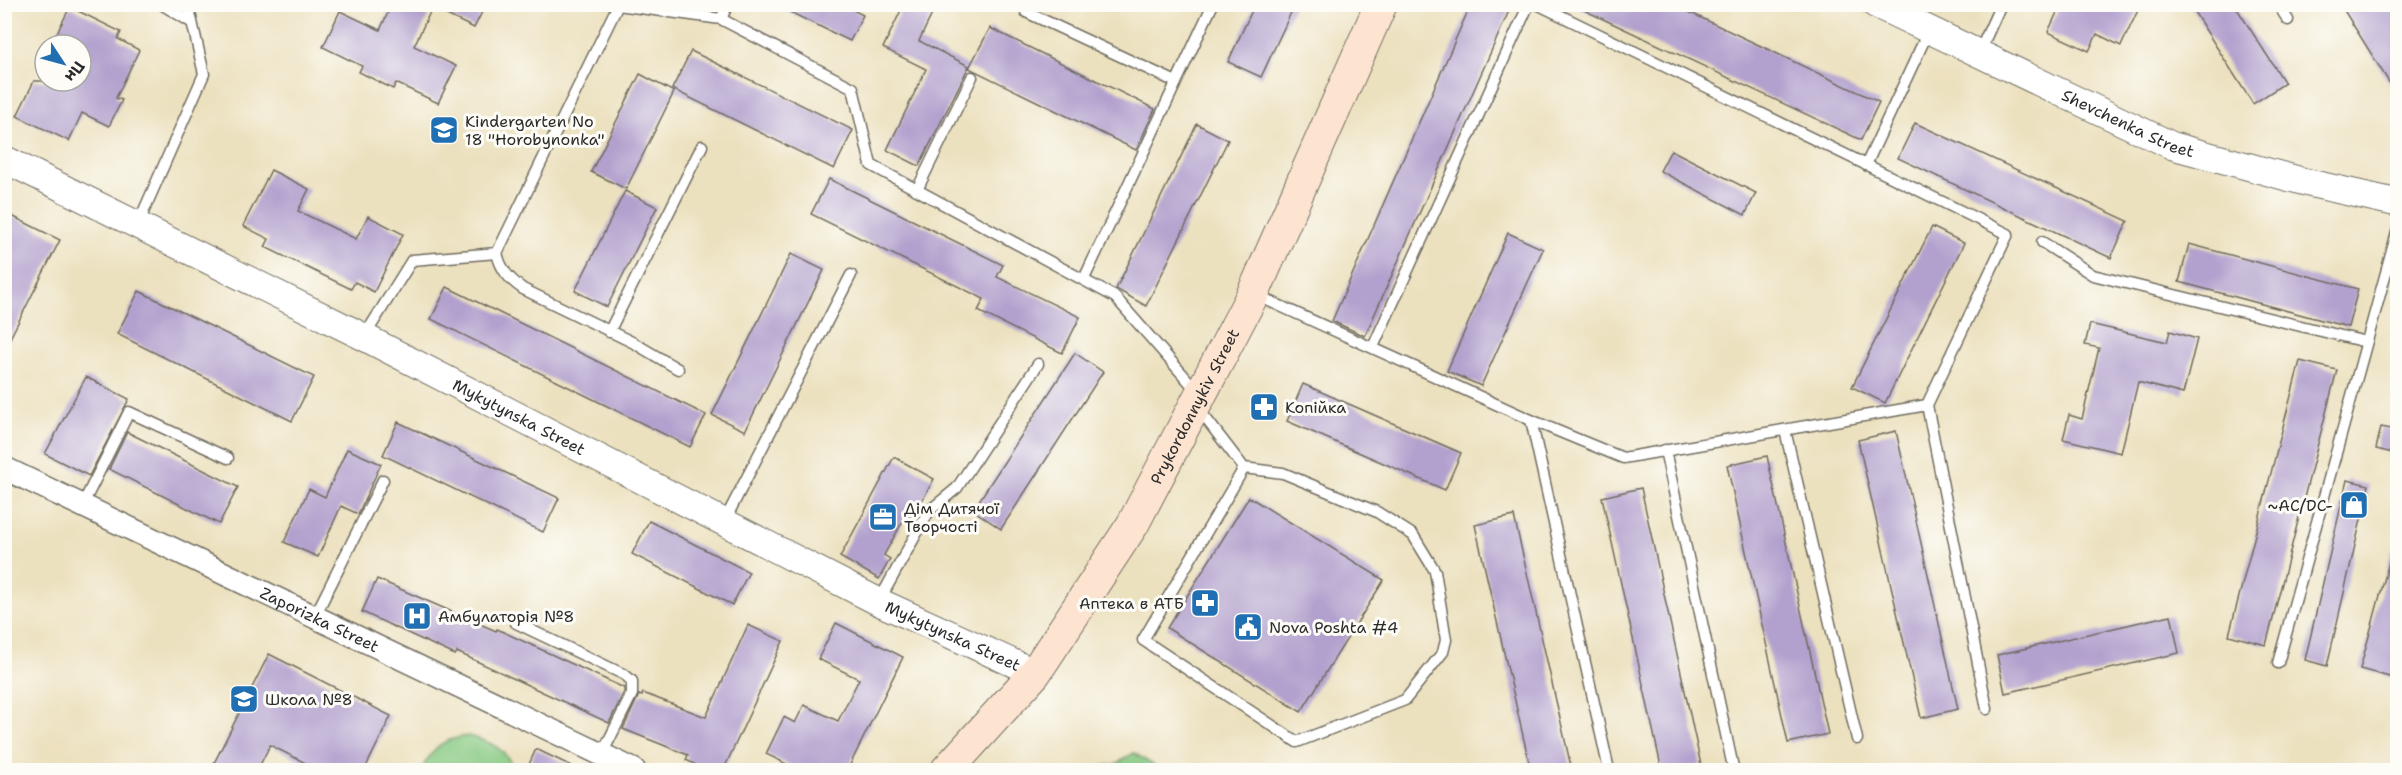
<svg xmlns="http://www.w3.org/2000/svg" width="2402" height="775" viewBox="0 0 2402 775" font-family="'Shantell Sans',sans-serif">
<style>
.green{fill:#87c982;stroke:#597a56;stroke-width:1.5}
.building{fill:#b2a1ce}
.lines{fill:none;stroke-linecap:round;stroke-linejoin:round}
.service-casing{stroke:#6f6b5f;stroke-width:13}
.minor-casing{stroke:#6f6b5f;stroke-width:25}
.tertiary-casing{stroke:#6f6b5f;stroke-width:29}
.secondary-casing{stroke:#6f6b5f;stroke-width:34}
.service{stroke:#fff;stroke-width:10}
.minor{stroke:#fff;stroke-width:22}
.tertiary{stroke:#fff;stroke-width:27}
.secondary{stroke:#fde4d0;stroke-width:32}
.labels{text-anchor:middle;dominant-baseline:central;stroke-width:6;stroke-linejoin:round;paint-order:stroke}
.poi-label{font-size:16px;fill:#2b2b2b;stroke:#fdfcf7;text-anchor:start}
.street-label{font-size:16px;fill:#2b2b2b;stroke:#fdfcf7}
</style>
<rect width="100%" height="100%" fill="#fdfcf7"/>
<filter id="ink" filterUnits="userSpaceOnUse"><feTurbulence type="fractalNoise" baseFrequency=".0167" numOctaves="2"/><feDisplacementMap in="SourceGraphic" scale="12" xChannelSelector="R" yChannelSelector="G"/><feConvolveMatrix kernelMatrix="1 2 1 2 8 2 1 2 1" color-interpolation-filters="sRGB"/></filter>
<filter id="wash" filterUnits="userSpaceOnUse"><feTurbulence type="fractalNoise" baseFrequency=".008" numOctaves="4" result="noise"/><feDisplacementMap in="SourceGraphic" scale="24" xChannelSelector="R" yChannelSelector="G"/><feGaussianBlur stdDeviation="1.35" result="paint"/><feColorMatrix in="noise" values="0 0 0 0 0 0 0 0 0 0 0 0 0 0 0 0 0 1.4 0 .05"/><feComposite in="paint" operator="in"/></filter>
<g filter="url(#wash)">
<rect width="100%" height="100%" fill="#ece1bf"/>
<g class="green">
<path d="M468 736C490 741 505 748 515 770H421C433 748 441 739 468 736Z"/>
<path d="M1134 753 1161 770H1089L1091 768 1116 764Z"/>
</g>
<g id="blocks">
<g class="building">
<path d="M392 4H486L474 28 432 8 414 46 456 66 438 103 396 83 393 89 359 72 362 66 323 47 340 11 380 30Z"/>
<path d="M773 4H841L863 15 850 41Z"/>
<path d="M904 4H937L919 41 969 66 919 166 887 150 926 69 883 48Z"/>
<path d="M1255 4H1295L1261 77 1228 62Z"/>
<path d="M1471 4H1512L1365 336 1332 321Z"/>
<path d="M1571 4H1672L1879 102 1861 140Z"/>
<path d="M2061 4H2141L2121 46 2097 34 2089 51 2048 32Z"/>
<path d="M2189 4H2234L2285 83 2253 104Z"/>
<path d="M2340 4H2391L2397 14V95Z"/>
<path d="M70 7 121 32 118 39 139 50 116 98 122 100 109 126 82 113 69 141 17 116 34 81H81V45H51Z"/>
<path d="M990 28 1155 109 1136 150 969 68Z"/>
<path d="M691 51 853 130 834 169 672 89Z"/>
<path d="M640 74 674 92 626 189 591 172Z"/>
<path d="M1915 123 2128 221 2111 258 1898 158Z"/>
<path d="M1197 124 1228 140 1146 306 1116 289Z"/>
<path d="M1671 150 1756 193 1745 215 1660 171Z"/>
<path d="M271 170 309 189 298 211 356 239 368 216 403 234 374 292 355 282 351 289 265 247 269 239 243 226Z"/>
<path d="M829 179 1003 265 997 277 1080 317 1062 353 978 311 984 299 811 214Z"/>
<path d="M625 191 657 207 607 307 575 291Z"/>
<path d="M4 212 60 240 4 350Z"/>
<path d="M1932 227 1964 243 1885 403 1852 387Z"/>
<path d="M1508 233 1543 249 1481 386 1447 371Z"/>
<path d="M2189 244 2358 289 2348 327 2179 282Z"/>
<path d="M791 254 824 270 745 431 712 415Z"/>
<path d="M447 287 706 415 690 447 431 319Z"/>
<path d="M139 291 314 377 292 421 117 334Z"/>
<path d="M2090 324 2167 342 2170 331 2197 339 2183 394 2138 382 2121 453 2063 439 2069 415 2082 419 2099 348 2085 345Z"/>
<path d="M1075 353 1103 372 1001 529 973 510Z"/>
<path d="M2300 361 2337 370 2266 645 2229 635Z"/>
<path d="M86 377 129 399 89 476 45 454Z"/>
<path d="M1303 384 1461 453 1445 490 1287 421Z"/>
<path d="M398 422 559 498 543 532 383 455Z"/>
<path d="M2381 427 2397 430V454L2376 449Z"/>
<path d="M1896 431 1958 709 1921 718 1858 440Z"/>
<path d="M127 432 238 487 219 524 109 469Z"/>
<path d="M347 449 381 464 358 514 341 506 318 557 284 542 309 489 325 497Z"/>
<path d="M1767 456 1828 734 1788 743 1727 465Z"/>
<path d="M894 457 934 479 912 519 906 516 884 555 890 559 879 579 840 557Z"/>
<path d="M2347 480 2369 485 2327 666 2305 660Z"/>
<path d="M1641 488 1701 765 1678 771H1662L1602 497Z"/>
<path d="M1249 497 1384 580 1301 712 1167 628Z"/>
<path d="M1514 516 1572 771H1531L1475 525Z"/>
<path d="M649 521 749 572 732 605 632 554Z"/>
<path d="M2392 551 2397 552V679L2360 669Z"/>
<path d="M377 579 496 631 497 629 624 688V692L609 723 457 652 455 655 362 612Z"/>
<path d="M2171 615 2179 653 2005 693 1997 655Z"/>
<path d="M836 623 903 657 847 771H801L766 754 784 717 795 723 804 705 838 721 859 679 818 659Z"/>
<path d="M748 625 783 641 723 771H708L686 760 688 755 623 729 639 695 642 696 643 693 706 717Z"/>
<path d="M269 654 391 716 364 771H321L270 745 257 771H210Z"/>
<path d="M536 749 582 771H526Z"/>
</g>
</g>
</g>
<g filter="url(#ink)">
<use href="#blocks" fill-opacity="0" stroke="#6f6b5f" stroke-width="1.5"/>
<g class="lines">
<g class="service-casing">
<g id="service">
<path d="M161 4 191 22"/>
<path d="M1537 4 2008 234 1927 405"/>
<path d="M2278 4 2288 20"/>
<path d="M4 10 7 4"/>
<path d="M1026 12 1176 82"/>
<path d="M721 19 728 4"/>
<path d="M1979 53 2001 4"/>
<path d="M1866 165 1929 30"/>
<path d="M917 190 972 77"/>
<path d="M138 224 204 74 188 4"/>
<path d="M2042 242 2093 275 2366 342"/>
<path d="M497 253C501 270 509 279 523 289L634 343 678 369"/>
<path d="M1084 279 1213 4"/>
<path d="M1256 295 1531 420 1609 770"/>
<path d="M609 332 702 146"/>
<path d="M364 337 412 260 497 253 618 5 721 19 853 88 871 165 1115 297 1198 392"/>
<path d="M1373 347 1529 4"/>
<path d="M1197 407 1244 468 1143 640 1297 742 1405 700 1443 652 1446 640 1435 571 1413 535 1377 512 1283 473 1244 468"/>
<path d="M1531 420 1623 458 1927 405 1987 709"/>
<path d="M1785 430 1857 739"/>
<path d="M1665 450 1733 767"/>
<path d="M82 506 129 412 228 458"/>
<path d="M724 522 851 275"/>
<path d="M879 601 929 511 957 488 1038 364"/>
<path d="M314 618 383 480"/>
<path d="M516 623 625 675 632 681V694L602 754"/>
<path d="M2278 663 2398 229"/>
</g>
</g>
<g class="minor-casing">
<g id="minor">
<path id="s1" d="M4 468 634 770"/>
</g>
</g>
<g class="tertiary-casing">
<g id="tertiary">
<path id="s2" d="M1875 4 2173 146 2309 183 2398 203"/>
<path id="s3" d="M4 159 364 337 879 602 1035 673"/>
</g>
</g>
<g class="secondary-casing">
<g id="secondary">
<path id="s4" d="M947 770 1035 673 1133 524 1253 294 1381 4"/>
</g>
</g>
<use href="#service" class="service"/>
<use href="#minor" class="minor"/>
<use href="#tertiary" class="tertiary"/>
<use href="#secondary" class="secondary"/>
</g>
</g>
<defs>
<g id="school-square" transform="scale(1.5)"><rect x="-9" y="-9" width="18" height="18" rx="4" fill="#1f6fb2" stroke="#fdfcf7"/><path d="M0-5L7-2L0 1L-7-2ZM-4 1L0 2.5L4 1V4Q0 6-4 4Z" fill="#fff"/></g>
<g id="pharmacy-square" transform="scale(1.5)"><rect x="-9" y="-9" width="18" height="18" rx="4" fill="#1f6fb2" stroke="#fdfcf7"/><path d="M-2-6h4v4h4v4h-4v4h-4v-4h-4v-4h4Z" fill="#fff"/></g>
<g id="shop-square" transform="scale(1.5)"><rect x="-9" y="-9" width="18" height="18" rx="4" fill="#1f6fb2" stroke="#fdfcf7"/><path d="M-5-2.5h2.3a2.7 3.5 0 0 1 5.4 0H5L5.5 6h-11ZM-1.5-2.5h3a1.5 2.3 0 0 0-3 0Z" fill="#fff"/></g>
<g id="office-square" transform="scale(1.5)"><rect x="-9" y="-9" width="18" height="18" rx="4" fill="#1f6fb2" stroke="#fdfcf7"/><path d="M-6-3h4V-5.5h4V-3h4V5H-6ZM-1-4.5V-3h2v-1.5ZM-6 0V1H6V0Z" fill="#fff"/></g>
<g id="hospital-square" transform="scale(1.5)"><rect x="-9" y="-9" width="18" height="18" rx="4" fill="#1f6fb2" stroke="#fdfcf7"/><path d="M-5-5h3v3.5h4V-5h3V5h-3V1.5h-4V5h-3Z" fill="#fff"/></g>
<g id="civic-square" transform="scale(1.5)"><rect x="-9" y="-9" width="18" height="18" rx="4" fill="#1f6fb2" stroke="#fdfcf7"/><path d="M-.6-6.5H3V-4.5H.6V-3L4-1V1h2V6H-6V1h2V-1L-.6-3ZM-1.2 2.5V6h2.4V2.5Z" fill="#fff"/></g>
</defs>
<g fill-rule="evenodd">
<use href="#school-square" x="444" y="130"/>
<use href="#pharmacy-square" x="1264" y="407"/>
<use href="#shop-square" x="2354" y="505"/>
<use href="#office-square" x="883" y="517"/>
<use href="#pharmacy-square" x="1205" y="603"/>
<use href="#hospital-square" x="417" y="616"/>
<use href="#civic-square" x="1248" y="627"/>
<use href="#school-square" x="244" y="699"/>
</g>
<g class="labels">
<g class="poi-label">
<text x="465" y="121">Kindergarten No<tspan x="465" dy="18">18 "Horobynonka"</tspan></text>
<text x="1285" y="407">Копійка</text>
<text x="2333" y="505" text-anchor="end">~AC/DC-</text>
<text x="904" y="508">Дім Дитячої<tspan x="904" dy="18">Творчості</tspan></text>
<text x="1184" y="603" text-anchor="end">Аптека в АТБ</text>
<text x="438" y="616">Амбулаторія №8</text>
<text x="1269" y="627">Nova Poshta #4</text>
<text x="265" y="699">Школа №8</text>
</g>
<g class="street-label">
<text stroke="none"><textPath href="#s2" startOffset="280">Shevchenka Street</textPath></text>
<text stroke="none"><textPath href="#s4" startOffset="442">Prykordonnykiv Street</textPath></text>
<text stroke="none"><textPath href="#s3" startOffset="576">Mykytynska Street</textPath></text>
<text stroke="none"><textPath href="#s1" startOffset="350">Zaporizka Street</textPath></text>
<text stroke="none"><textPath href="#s3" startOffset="1062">Mykytynska Street</textPath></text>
</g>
</g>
<rect width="2402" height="775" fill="none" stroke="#fdfcf7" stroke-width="24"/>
<g transform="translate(63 63) rotate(126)"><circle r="28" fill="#fdfcf7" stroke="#a9a8a5" stroke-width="1.5"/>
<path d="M0-4.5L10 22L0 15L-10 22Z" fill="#1f6fb2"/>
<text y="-9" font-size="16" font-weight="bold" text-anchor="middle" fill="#2b2b2b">Пн</text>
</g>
</svg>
